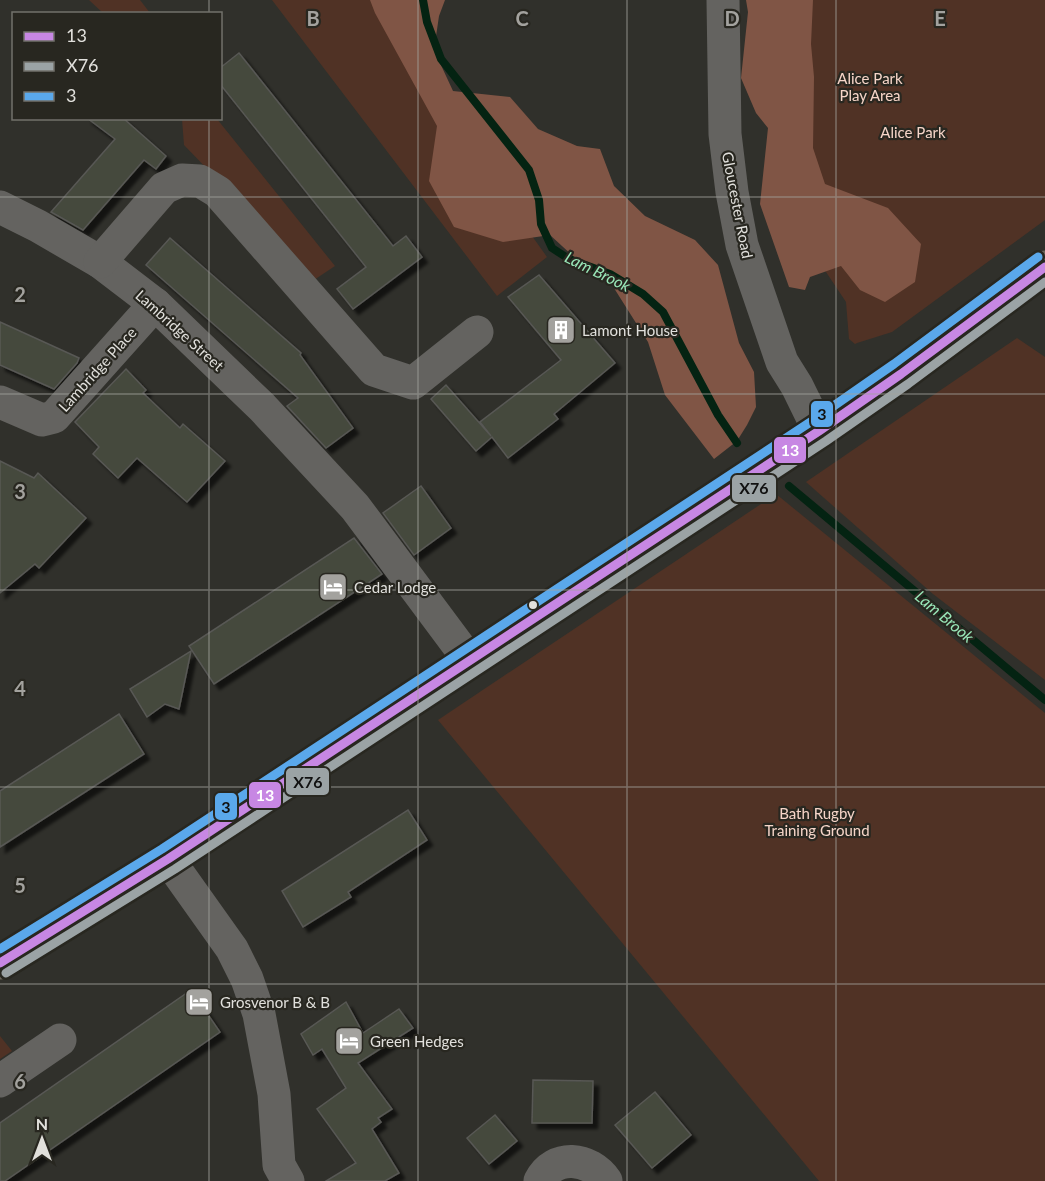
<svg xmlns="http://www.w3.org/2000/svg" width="1045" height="1181" viewBox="0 0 1045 1181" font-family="Lato,sans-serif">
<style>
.green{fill:#503225}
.forest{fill:#805545}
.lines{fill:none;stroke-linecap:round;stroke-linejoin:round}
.stream{stroke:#042312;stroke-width:8}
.building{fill:#44483e;stroke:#585854;stroke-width:1.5;filter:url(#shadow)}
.minor{stroke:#646360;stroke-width:33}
.highway{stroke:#6b655b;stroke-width:33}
.bus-1-casing{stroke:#282720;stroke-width:14}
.bus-2-casing{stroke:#282720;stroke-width:14}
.bus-3-casing{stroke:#282720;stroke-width:14}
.bus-1{stroke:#c787e3;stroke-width:9}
.bus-2{stroke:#9ba3a5;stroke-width:9}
.bus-3{stroke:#5aa8eb;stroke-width:9}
.grid{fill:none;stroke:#a3a29e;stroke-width:1.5;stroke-opacity:0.55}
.bus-dot{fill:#e1e0dc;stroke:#282720;stroke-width:2}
.labels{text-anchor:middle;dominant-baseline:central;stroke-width:4.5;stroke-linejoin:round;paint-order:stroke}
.park-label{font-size:15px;fill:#f6d5c8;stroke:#282720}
.street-label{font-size:15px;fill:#e1e0dc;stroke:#282720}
.poi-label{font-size:15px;fill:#e1e0dc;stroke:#282720;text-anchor:start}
.water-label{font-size:16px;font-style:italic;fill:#99e7b8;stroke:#282720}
.grid-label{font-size:20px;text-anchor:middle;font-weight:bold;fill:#a3a29e;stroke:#282720;stroke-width:4.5;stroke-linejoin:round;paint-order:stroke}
.line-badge{stroke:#282720;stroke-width:2}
.badge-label{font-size:16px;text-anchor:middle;font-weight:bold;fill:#fff}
.pale-badge-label{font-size:16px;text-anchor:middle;font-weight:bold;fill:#111}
</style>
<defs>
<filter id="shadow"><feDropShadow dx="5.5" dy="5.5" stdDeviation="1.5" flood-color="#0009"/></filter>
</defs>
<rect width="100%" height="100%" fill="#30302b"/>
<g class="green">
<path d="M89 0H140L150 13H103Z"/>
<path d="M272 0H389L411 66 547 257 497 296Z"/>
<path d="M775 0H1045V220L892 332 857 343 855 344 849 339 846 302 816 257Z"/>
<path d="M182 119H217L335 266 308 284 213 175 184 145Z"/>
<path d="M1017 338 1045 357V680L933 594 806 482Z"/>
<path d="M776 494 1045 713V1181H819L438 720Z"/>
<path d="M0 1036 12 1051 0 1059Z"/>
</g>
<g class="forest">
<path d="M370 0H445L439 16 434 50 453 91 510 97 538 129 577 146 600 149 614 186 645 216 695 240 718 265 739 343 754 372 756 407 747 425 737 441 714 459 665 395 648 342 607 277 574 257 550 235 503 242 454 227 429 181 437 126 375 13Z"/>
<path d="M746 0H813L811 44 814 77 813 148 825 184 888 208 921 244 915 282 885 302 860 290 841 266 810 277 805 290 789 287 760 204 768 128 756 113 741 78 748 12Z"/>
</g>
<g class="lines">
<g class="stream">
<path d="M423 0 427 22 441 59 529 170 539 200 541 224 552 248 569 259 610 274 643 294 663 312 718 415 737 443"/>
<path d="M789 486 1045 700"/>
</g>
</g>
<g class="building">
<path d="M239 53 393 246 406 236 422 257 353 309 337 289 366 267 220 84V68Z"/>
<path d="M87 118H123L166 156 156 169 144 160 83 230 51 212 115 139Z"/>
<path d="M170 238 301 353 300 355 353 428 326 448 287 406 298 398 146 265Z"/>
<path d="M539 275 615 363 554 414 558 419 508 458 492 437 476 451 431 399 446 385 491 436 480 422 561 360 508 297Z"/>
<path d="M0 322 79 358 77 363 54 389 0 365Z"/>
<path d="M126 369 146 390 143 393 180 428 183 424 225 461 187 502 137 458 118 478 93 454 99 447 75 422Z"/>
<path d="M0 461 34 478 38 473 86 518 39 568 35 564 0 593Z"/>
<path d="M421 486 451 528 414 555 383 513Z"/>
<path d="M354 538 382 574 214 684 189 646Z"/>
<path d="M191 651 179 709 165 704 147 717 130 689Z"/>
<path d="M119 714 144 754 0 847V791Z"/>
<path d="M408 810 427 840 348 892 351 897 303 927 282 891Z"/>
<path d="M191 990 220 1032 5 1181H0V1123Z"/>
<path d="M346 1002 363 1033 399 1009 413 1028 358 1063 392 1109 378 1118 381 1122 372 1129 399 1173 385 1181H326L356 1163 317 1109 346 1088 322 1049 313 1055 301 1034Z"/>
<path d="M533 1080 593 1081 592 1123H532Z"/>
<path d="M655 1092 691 1135 652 1168 615 1125Z"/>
<path d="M495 1115 517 1141 489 1164 467 1138Z"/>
</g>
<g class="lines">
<g class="minor">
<path d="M723 0 725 134 732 192 742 245 782 362 797 386 819 431"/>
<path d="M0 207 38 226 100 262 155 304 262 407 355 507 469 660"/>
<path d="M100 262 164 188 182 180 200 181 218 192 374 370 413 383 477 332"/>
<path d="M0 402 42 420 54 417 155 304"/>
<path d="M168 859 232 949 247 979 259 1014 274 1094 279 1165 288 1181"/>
<path d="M0 1081 60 1040"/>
<path d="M540 1181C554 1153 590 1157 606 1181"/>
</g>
<path class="highway" d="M0 963 168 859 819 431 901 374 1045 267"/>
<g class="bus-1-casing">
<path id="bus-1" d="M0 963 168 859 819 431 901 374 1045 267"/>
</g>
<g class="bus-2-casing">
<path id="bus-2" d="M6 973 175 869 826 441 908 384 1045 282"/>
</g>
<g class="bus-3-casing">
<path id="bus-3" d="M0 949 162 849 812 421 894 364 1038 257"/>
</g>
<use href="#bus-1" class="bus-1"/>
<use href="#bus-2" class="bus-2"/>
<use href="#bus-3" class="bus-3"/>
</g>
<path class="grid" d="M209 0V14M418 0V1181M627 0V1181M836 0V1181M209 118V1181M0 197H1045M0 394H1045M0 590H1045M0 787H1045M0 984H1045"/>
<defs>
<g id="building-square" transform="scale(1.5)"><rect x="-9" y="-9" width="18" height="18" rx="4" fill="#a3a29e" stroke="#282720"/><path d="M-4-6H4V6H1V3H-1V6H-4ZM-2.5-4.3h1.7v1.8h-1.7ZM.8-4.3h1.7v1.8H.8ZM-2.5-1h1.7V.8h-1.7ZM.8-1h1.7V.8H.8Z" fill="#fff"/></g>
<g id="hotel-square" transform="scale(1.5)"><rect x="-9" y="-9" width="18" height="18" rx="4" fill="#a3a29e" stroke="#282720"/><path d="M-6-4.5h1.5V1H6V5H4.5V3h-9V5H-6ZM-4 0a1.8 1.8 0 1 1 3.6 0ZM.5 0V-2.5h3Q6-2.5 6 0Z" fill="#fff"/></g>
</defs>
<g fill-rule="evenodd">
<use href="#building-square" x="561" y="330"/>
<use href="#hotel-square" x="333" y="587"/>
<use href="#hotel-square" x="199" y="1002"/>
<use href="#hotel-square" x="349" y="1041"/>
</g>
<circle class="bus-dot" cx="533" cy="605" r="5"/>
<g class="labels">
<g class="park-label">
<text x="870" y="78">Alice Park<tspan x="870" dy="17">Play Area</tspan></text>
<text x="913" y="132">Alice Park</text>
<text x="817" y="813">Bath Rugby<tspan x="817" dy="17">Training Ground</tspan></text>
</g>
<g class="street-label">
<text transform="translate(738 205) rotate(79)">Gloucester Road</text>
<text transform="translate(180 330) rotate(42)">Lambridge Street</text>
<text transform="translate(97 369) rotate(-48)">Lambridge Place</text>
</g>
<g class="poi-label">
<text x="582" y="330">Lamont House</text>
<text x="354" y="587">Cedar Lodge</text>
<text x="220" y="1002">Grosvenor B &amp; B</text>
<text x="370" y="1041">Green Hedges</text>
</g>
<g class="water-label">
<text transform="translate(598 271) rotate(26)">Lam Brook</text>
<text transform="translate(945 616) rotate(40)">Lam Brook</text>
</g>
</g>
<g class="grid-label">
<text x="313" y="26">B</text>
<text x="522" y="26">C</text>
<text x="732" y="26">D</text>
<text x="940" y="26">E</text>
<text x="20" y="302">2</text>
<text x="20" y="499">3</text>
<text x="20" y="696">4</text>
<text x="20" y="893">5</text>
<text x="20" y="1089">6</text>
</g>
<g class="line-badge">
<rect x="810" y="400" width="24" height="28" rx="6" fill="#5aa8eb"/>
<rect x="773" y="436" width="34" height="28" rx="6" fill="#c787e3"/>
<rect x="731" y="474" width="46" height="29" rx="6" fill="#9ba3a5"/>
<rect x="285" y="767" width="45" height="29" rx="6" fill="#9ba3a5"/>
<rect x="248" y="781" width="34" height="28" rx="6" fill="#c787e3"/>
<rect x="214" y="792" width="24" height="29" rx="6" fill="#5aa8eb"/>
</g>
<g class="badge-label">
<text x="790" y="456">13</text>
<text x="265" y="801">13</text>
</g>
<g class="pale-badge-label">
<text x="822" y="420">3</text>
<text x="754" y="494">X76</text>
<text x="308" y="788">X76</text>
<text x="226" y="813">3</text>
</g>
<rect x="12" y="12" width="210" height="108" fill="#282720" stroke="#72716b" stroke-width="1.5"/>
<rect x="24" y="32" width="30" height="9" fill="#c787e3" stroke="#72716b" stroke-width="1.5"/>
<text x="66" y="42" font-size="18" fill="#e1e0dc">13</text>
<rect x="24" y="62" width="30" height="9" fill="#9ba3a5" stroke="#72716b" stroke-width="1.5"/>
<text x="66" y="72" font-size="18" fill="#e1e0dc">X76</text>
<rect x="24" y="92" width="30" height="9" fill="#5aa8eb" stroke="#72716b" stroke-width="1.5"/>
<text x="66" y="102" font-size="18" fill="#e1e0dc">3</text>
<g transform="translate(42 1139)" stroke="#282720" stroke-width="4.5" paint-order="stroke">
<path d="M0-4.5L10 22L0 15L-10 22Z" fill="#e1e0dc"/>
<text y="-9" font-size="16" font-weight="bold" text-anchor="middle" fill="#e1e0dc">N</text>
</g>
</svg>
